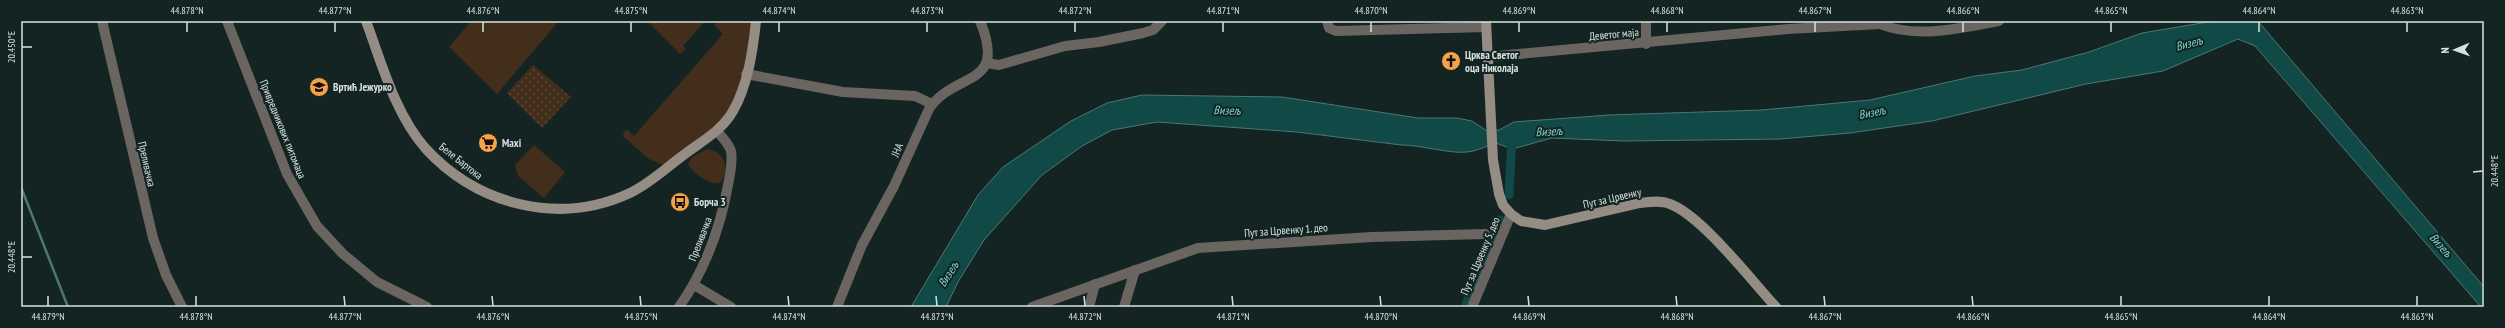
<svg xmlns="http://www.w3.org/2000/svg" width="2505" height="328" viewBox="0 0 2505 328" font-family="'PT Sans Narrow',sans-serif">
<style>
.green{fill:#432e1b}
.park{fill:url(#park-dots)}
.water{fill:#114946;stroke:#4d7774}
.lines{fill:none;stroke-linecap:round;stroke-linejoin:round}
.stream{stroke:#4d7774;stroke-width:2.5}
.canal{stroke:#114946;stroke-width:9}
.street{stroke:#6a6560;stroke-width:10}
.secondary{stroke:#958c84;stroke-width:10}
.ticks{fill:none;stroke:#d8e3e1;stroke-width:1.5}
.labels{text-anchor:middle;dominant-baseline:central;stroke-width:4;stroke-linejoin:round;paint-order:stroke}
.street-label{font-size:11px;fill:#d8e3e1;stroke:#132423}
.poi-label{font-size:11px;font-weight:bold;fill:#d8e3e1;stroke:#132423;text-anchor:start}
.water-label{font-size:12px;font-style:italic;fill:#7bd5cd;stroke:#132423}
.neatline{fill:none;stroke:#d8e3e1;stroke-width:1.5}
.ticks-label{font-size:10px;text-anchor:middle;fill:#d8e3e1}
</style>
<defs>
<pattern id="park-dots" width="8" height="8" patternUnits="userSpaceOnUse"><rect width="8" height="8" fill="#432e1b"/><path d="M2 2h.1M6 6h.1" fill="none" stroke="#5d4c3c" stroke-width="1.8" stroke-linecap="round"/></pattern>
</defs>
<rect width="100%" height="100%" fill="#132423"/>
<g class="green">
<path d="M471 21H559L497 94 449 47Z"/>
<path d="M650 21H705L683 46 686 49 680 54 649 23Z"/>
<path d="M718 21H756L732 113 668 167 649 159 624 137 623 133 627 129 634 136 723 34 714 25Z"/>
<path d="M534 145 565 172 544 198 518 176 515 165Z"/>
<path d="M707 149C724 150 731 170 720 183 710 185 692 173 688 164L692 157Z"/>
</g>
<path class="park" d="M533 65 571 97 542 128 507 93Z"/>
<path class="water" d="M2214 21H2258L2484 287V307H2481L2255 46 2238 39 2163 71 2086 84 1932 121 1850 133 1780 139 1623 141 1552 138 1516 148H1509L1496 143C1486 146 1478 151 1467 152 1449 154 1422 145 1401 145L1297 132 1157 122 1112 130 1082 146 1042 175 984 240 958 282 946 307H911L978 195 1003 167 1071 121 1107 103 1142 95 1282 97 1418 118H1457L1472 121 1487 131 1499 130 1514 122 1609 115 1762 110 1870 100 1975 76 2022 70 2089 52 2142 33Z"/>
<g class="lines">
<path class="stream" d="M21 187 68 307"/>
<g class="canal">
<path d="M1509 195 1512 137"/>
<path d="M1465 307 1500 220"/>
</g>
<g class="street">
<path d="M102 21 153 238 166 275 182 307"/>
<path d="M227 21 287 174 317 226 343 254 377 282 427 307"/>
<path d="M1327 21 1329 28 1336 31 1486 27"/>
<path d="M1646 21V44"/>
<path d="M1880 24C1916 39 1962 28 1999 21"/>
<path d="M1487 57 1788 29 1880 24 1885 21"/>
<path d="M986 63 999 65 1065 46 1099 42 1143 33 1153 30 1162 21"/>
<path d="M746 74 843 92 915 96 932 104"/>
<path d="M694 285 731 307"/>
<path d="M679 307C705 270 720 230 728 185 730 175 733 162 731 151 729 144 722 137 717 131"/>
<path d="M837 307 862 245 894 186 929 109C955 70 1008 89 980 21"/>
<path d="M1032 307 1198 248 1372 237 1485 234"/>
<path d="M1089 307 1095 284"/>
<path d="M1124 307 1135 270"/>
<path d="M1472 307 1511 214"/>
</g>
<g class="secondary">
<path d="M366 21C382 64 395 114 426 149 478 205 559 226 630 193 649 184 665 169 681 157 700 142 721 132 733 111 748 85 753 50 756 21"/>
<path d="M1486 21 1493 160 1499 194 1503 205 1511 214 1521 221 1545 225 1640 203C1650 202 1660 200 1670 204 1702 216 1751 280 1776 307"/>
</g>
</g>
<path class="ticks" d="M187 22V32M335 22V32M483 22V32M631 22V32M779 22V32M927 22V32M1075 22V32M1223 22V32M1371 22V32M1519 22V32M1667 22V32M1815 22V32M1963 22V32M2111 22V32M2259 22V32M2407 22V32M22 47H32M2473 172 2483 171M22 257H32M48 296V306M196 296V306M344 296 345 306M492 296 493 306M640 296 641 306M788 296 789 306M936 296 937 306M1084 296 1085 306M1232 296 1233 306M1380 296 1381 306M1528 296 1529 306M1676 296 1677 306M1824 296 1825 306M1972 296 1973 306M2121 296V306M2269 296V306M2417 296V306"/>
<defs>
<g id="church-disc" transform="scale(1)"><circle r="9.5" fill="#f7a149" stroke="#132423"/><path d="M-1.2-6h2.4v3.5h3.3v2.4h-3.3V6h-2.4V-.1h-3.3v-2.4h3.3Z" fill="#111"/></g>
<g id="school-disc" transform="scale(1)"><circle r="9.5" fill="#f7a149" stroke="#132423"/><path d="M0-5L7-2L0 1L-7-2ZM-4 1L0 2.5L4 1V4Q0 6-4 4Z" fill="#111"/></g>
<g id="supermarket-disc" transform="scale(1)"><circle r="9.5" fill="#f7a149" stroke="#132423"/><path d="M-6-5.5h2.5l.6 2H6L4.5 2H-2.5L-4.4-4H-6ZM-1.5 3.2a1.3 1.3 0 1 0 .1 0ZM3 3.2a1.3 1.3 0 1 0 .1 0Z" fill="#111"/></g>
<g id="bus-disc" transform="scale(1)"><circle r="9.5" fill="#f7a149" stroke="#132423"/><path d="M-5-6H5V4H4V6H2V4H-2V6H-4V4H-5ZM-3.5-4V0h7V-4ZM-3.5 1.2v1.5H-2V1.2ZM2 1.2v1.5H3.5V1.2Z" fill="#111"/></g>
</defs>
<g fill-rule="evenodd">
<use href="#church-disc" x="1451" y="61"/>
<use href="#school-disc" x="319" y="87"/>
<use href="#supermarket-disc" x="488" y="143"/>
<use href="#bus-disc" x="680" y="202"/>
</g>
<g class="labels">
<g class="street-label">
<text transform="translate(1614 34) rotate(-5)">Деветог маја</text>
<text transform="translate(283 129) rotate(68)">Привредникових питомаца</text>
<text transform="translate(897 150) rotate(-67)">ЈНА</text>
<text transform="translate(461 161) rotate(38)">Беле Бартока</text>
<text transform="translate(147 164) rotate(77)">Преливачка</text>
<text transform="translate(1612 198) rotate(-13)">Пут за Црвенку</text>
<text transform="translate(1286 230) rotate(-4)">Пут за Црвенку 1. део</text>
<text transform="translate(700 239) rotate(-69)">Преливачка</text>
<text transform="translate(1480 256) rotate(-67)">Пут за Црвенку 5. део</text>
</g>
<g class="poi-label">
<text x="1465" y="55">Црква Светог<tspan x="1465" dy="13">оца Николаја</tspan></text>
<text x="333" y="87">Вртић Јежурко</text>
<text x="502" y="143">Maxi</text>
<text x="694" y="202">Борча 3</text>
</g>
<g class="water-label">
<text transform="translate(2189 43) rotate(-14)">Визељ</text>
<text transform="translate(1227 110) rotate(2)">Визељ</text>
<text transform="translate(1872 112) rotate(-11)">Визељ</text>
<text transform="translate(1549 131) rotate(-3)">Визељ</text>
<text transform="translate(2441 245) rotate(49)">Визељ</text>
<text transform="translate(948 274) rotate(-57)">Визељ</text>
</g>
</g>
<rect width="2505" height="328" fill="none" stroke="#132423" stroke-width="44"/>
<g transform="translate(2455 50) rotate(268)" stroke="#132423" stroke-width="3" paint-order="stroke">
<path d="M0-3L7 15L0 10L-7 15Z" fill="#d8e3e1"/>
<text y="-6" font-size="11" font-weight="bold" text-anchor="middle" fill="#d8e3e1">N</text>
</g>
<rect x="22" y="22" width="2461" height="284" class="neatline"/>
<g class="ticks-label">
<text x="187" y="14">44.878°N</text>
<text x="335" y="14">44.877°N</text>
<text x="483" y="14">44.876°N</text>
<text x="631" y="14">44.875°N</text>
<text x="779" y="14">44.874°N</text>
<text x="927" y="14">44.873°N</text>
<text x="1075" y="14">44.872°N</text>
<text x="1223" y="14">44.871°N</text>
<text x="1371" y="14">44.870°N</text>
<text x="1519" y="14">44.869°N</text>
<text x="1667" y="14">44.868°N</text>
<text x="1815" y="14">44.867°N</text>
<text x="1963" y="14">44.866°N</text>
<text x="2111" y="14">44.865°N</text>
<text x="2259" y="14">44.864°N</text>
<text x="2407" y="14">44.863°N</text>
<text transform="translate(11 47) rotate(-90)" y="4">20.450°E</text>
<text transform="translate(2494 171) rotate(-90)" y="4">20.448°E</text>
<text transform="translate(11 257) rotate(-90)" y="4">20.448°E</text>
<text x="48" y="320">44.879°N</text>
<text x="196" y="320">44.878°N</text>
<text x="345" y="320">44.877°N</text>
<text x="493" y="320">44.876°N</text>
<text x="641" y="320">44.875°N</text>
<text x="789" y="320">44.874°N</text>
<text x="937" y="320">44.873°N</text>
<text x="1085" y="320">44.872°N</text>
<text x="1233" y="320">44.871°N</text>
<text x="1381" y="320">44.870°N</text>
<text x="1529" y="320">44.869°N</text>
<text x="1677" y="320">44.868°N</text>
<text x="1825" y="320">44.867°N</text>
<text x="1973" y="320">44.866°N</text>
<text x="2121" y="320">44.865°N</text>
<text x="2269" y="320">44.864°N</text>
<text x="2417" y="320">44.863°N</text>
</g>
</svg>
